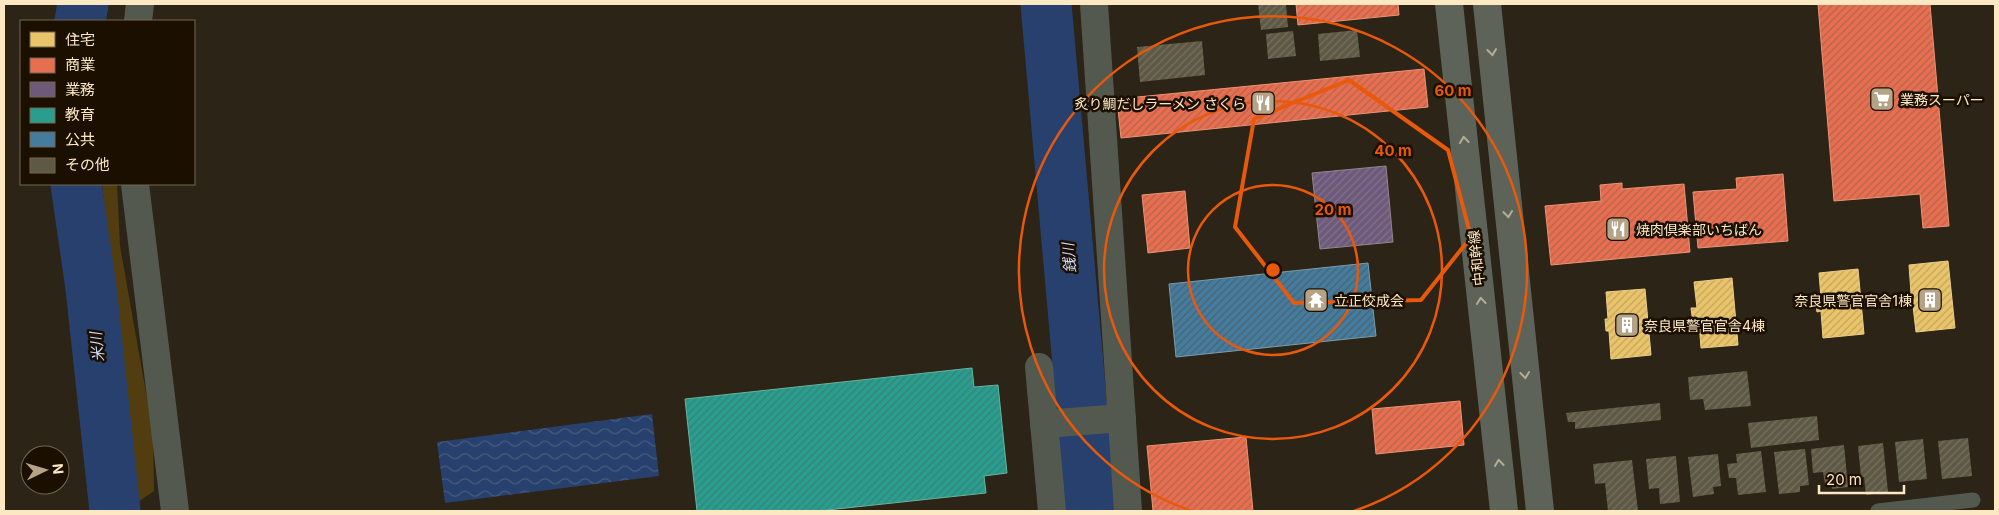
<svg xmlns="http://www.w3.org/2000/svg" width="1999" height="515" viewBox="0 0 1999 515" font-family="Inter,'Noto Sans JP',sans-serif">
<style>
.grass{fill:#523d10}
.water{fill:url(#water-waves)}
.homes{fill:url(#homes-hatch);stroke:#efcf85}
.shops{fill:url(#shops-hatch);stroke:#ee9374}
.offices{fill:url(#offices-hatch);stroke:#988490}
.schools{fill:url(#schools-hatch);stroke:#69b49f}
.public{fill:url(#public-hatch);stroke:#7c9ca9}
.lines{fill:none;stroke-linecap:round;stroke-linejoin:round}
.river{stroke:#28406d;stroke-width:51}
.building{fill:url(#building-hatch)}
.lane{stroke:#545950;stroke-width:15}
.street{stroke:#545950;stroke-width:28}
.secondary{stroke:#5d6359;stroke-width:28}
.oneway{stroke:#b5ac94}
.marked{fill:none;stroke:#e8590c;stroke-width:4;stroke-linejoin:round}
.ring{fill:none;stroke:#e8590c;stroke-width:2.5}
.labels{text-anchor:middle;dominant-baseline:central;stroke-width:5;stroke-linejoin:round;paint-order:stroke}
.poi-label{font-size:14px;fill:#fde8c4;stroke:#1b0f00;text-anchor:start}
.street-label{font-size:14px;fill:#fde8c4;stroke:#1b0f00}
.water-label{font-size:15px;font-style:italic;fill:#cbddfd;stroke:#1b0f00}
.centre{fill:#e8590c;stroke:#1b0f00;stroke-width:2.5}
.ring-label{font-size:15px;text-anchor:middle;font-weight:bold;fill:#e8590c;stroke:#1b0f00;stroke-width:5;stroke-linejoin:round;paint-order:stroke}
</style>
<defs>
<pattern id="water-waves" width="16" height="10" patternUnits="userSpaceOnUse" patternTransform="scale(1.25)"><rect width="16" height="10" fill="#28406d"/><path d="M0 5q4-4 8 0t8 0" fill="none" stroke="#485c80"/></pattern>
<pattern id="homes-hatch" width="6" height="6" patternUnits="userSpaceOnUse" patternTransform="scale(1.25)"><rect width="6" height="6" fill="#e9c46a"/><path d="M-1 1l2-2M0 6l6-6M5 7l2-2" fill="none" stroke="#c2a45e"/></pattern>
<pattern id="shops-hatch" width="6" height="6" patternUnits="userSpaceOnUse" patternTransform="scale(1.25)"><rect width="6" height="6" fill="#e76f51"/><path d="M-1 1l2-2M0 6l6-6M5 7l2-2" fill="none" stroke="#b8634a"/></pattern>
<pattern id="offices-hatch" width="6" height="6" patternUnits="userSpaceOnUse" patternTransform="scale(1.25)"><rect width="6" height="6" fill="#6d597a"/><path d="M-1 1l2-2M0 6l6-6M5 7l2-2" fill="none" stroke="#83718b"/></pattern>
<pattern id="schools-hatch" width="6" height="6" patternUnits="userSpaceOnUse" patternTransform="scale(1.25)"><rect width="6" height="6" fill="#2a9d8f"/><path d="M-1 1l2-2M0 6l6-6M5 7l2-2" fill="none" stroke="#348376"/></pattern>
<pattern id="public-hatch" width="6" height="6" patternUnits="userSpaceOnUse" patternTransform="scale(1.25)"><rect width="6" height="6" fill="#457b9d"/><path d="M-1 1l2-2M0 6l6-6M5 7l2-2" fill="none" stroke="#486371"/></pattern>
<pattern id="building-hatch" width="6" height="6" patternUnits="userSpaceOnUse" patternTransform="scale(1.25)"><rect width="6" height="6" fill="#5e5945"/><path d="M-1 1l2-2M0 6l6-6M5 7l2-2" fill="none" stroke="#76715e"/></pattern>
</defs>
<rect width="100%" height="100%" fill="#2b2417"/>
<path class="grass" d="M102 184H117L120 246 153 432 154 491 138 502Z"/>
<path class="water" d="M652 414 659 476 445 503 437 442Z"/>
<g class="homes">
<path d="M1948 261 1955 328 1916 332 1913 306H1909L1907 294 1911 293 1909 265Z"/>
<path d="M1858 269 1864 334 1823 338 1821 311 1817 312 1815 299 1821 298 1819 273Z"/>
<path d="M1732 278 1738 345 1701 348 1699 322 1693 323 1691 308H1697L1694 282Z"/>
<path d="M1645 289 1651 355 1611 359 1609 331H1606L1605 319H1608L1606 292Z"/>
</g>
<g class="shops">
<path d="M1296 4H1398L1399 15 1298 25Z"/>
<path d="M1818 4H1930L1949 226 1923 228 1920 194 1834 201Z"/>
<path d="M1424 69 1428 107 1121 138 1117 99Z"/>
<path d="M1783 174 1788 241 1698 248 1693 192 1737 189 1736 178Z"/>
<path d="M1622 183V189L1684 184 1690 252 1551 265 1545 206 1601 201 1600 185Z"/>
<path d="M1185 191 1190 248 1148 253 1142 195Z"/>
<path d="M1460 401 1464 445 1376 454 1372 409Z"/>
<path d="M1246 437 1253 511H1153L1147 446Z"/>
</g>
<path class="offices" d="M1386 166 1393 242 1320 249 1312 173Z"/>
<path class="schools" d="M972 368 974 387 998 385 1007 473 984 476 986 493 818 511H697L685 399Z"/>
<path class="public" d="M1368 263 1376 336 1176 357 1169 284Z"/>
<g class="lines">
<g class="river">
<path d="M1046 4 1091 511"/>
<path d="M80 21 83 4"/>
<path d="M76 184 91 288 115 511"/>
</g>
</g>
<g class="building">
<path d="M1258 4H1286L1288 27 1261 30Z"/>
<path d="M1357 30 1360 57 1320 61 1318 34Z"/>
<path d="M1293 31 1296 56 1268 59 1266 34Z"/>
<path d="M1202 41 1205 75 1140 82 1137 47Z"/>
<path d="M1747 371 1751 406 1705 410 1703 399 1690 400 1688 377Z"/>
<path d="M1660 403 1661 420 1575 429V422H1568L1566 413Z"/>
<path d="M1817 416 1819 440 1751 448 1748 423Z"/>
<path d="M1968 438 1972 476 1942 479 1938 441Z"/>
<path d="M1923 439 1927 479 1899 482 1895 442Z"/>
<path d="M1883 443 1888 492 1866 495 1864 477H1861L1858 446Z"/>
<path d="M1844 445 1848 487 1832 489 1831 483 1825 484 1823 472 1813 473 1811 449Z"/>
<path d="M1805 449 1809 485 1800 486V492L1779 494 1774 452Z"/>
<path d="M1761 451 1766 492 1738 495 1736 478H1729L1727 464 1737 463 1736 454Z"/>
<path d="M1718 454 1721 486 1713 487 1714 494 1693 497 1688 457Z"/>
<path d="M1676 456 1680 502 1660 504 1659 488 1649 489 1646 459Z"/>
<path d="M1632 460 1638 511H1608L1605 483 1595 484 1593 464Z"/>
</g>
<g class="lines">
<path class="lane" d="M1878 511 1973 500"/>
<g class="street">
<path d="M1094 4 1128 511"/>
<path d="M138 21 140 4"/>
<path d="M135 184 175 511"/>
<path d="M1039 367 1052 511"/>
<path d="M1044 424 1122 418"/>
</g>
<g class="secondary">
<path d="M1449 4 1504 511"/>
<path d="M1487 4 1540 511"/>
</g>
</g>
<defs><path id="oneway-chevron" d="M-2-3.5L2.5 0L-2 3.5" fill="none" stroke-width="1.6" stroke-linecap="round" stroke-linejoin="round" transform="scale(1.25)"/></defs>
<g class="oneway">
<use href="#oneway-chevron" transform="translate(1492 52) rotate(84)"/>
<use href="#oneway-chevron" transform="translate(1464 140) rotate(-96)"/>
<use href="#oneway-chevron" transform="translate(1508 214) rotate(84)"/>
<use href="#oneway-chevron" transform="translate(1481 301) rotate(-96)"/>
<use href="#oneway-chevron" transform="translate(1525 375) rotate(84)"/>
<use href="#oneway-chevron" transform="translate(1499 463) rotate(-96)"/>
</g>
<path class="marked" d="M1349 80 1448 150 1471 237 1421 300 1294 303 1235 227 1254 119Z"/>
<g class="ring">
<circle cx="1273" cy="270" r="85"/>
<circle cx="1273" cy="270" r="169"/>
<path d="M1192 511A254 254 0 1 1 1354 511"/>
</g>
<defs>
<g id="supermarket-square" transform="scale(1.25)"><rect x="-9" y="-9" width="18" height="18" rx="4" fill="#b4a387" stroke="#1b0f00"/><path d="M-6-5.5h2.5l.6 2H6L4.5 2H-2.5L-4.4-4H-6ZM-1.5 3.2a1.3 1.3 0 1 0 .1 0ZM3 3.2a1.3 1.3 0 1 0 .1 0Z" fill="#fff"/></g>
<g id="restaurant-square" transform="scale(1.25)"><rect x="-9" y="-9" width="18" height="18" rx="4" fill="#b4a387" stroke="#1b0f00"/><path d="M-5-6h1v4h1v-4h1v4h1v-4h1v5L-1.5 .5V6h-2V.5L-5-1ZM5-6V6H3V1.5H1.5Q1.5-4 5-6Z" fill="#fff"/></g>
<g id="temple-square" transform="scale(1.25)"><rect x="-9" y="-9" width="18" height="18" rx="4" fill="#b4a387" stroke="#1b0f00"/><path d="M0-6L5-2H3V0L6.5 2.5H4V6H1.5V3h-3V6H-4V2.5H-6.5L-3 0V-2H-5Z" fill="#fff"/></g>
<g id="building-square" transform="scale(1.25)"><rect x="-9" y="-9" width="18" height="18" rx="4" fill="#b4a387" stroke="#1b0f00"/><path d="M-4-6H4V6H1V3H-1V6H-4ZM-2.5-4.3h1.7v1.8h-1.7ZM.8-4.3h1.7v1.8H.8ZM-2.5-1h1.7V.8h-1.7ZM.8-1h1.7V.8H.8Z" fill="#fff"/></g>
</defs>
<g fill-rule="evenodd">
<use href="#supermarket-square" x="1882" y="99"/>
<use href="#restaurant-square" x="1263" y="103"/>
<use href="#restaurant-square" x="1618" y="229"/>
<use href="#temple-square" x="1316" y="300"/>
<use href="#building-square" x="1930" y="300"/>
<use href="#building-square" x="1627" y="325"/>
</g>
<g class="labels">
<g class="poi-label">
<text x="1900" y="99">業務スーパー</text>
<text x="1246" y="103" text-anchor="end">炙り鯛だしラーメン さくら</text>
<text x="1636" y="229">焼肉倶楽部いちばん</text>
<text x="1334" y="300">立正佼成会</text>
<text x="1912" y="300" text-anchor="end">奈良県警官官舎1棟</text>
<text x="1644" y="325">奈良県警官官舎4棟</text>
</g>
<g class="street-label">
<text transform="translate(1476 258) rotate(-96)">中和幹線</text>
</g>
<g class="water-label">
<text transform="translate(1069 258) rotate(-95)">銭川</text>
<text transform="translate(97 347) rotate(-96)">米川</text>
</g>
</g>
<circle cx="1273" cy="270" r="8" class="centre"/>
<g class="ring-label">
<text x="1453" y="96">60 m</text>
<text x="1393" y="156">40 m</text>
<text x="1333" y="215">20 m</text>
</g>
<rect width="1999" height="515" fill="none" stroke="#fde8c4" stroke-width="10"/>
<rect x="20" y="20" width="175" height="165" fill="#1b0f00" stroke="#75664e"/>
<rect x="30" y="32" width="25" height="15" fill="#e9c46a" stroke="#75664e"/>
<text x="65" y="45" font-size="15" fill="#fde8c4">住宅</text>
<rect x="30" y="58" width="25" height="15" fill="#e76f51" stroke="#75664e"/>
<text x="65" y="70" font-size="15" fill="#fde8c4">商業</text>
<rect x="30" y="82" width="25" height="15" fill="#6d597a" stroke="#75664e"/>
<text x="65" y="95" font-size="15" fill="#fde8c4">業務</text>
<rect x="30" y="108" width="25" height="15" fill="#2a9d8f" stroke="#75664e"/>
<text x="65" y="120" font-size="15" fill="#fde8c4">教育</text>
<rect x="30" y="132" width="25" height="15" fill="#457b9d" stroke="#75664e"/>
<text x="65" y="145" font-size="15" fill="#fde8c4">公共</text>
<rect x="30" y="158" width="25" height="15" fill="#5e5945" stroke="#75664e"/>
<text x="65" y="170" font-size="15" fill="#fde8c4">その他</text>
<g transform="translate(45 470) rotate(85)"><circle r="24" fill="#1b0f00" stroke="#75664e"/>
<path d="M0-4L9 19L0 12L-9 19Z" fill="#b4a387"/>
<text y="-8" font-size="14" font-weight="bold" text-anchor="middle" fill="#fde8c4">N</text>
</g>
<path d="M1819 485v8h85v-8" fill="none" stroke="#fde8c4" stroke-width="2.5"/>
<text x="1826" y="485" font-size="15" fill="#fde8c4" stroke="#1b0f00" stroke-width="4" paint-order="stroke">20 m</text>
</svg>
